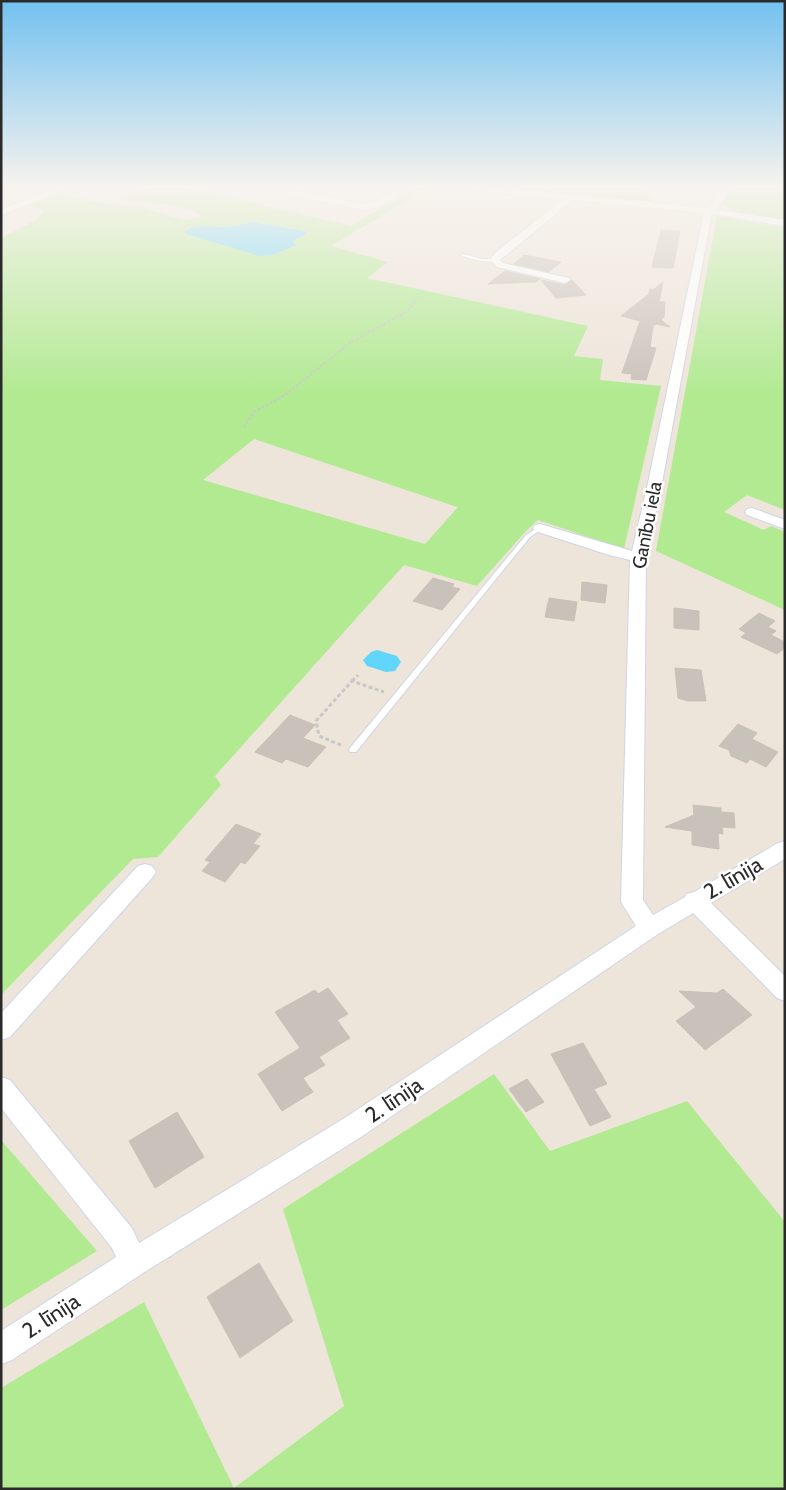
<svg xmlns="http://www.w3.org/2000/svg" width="786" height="1490" viewBox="0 0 786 1490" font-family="Cabin,sans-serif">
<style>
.green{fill:#b1ea91;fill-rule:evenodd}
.water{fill:#62d5fb}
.building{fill:#c9c2ba;stroke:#c9c1b4}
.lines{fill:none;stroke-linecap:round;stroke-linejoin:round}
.lane-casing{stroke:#cfd4e5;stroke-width:2}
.street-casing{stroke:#cfd4e5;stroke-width:2}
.path-far2{stroke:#c8c8c8;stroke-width:1;stroke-dasharray:2 1;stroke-linecap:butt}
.path-far1{stroke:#c8c8c8;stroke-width:2;stroke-dasharray:2.5 2;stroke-linecap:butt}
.path{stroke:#c8c8c8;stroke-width:3;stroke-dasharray:4 2.5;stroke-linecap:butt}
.lane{fill:#fff;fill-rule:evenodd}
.street{fill:#fff;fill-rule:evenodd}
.labels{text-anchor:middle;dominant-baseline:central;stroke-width:5;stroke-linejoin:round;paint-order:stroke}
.street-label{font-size:19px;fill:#2a2a2a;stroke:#fff}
.near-street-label{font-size:22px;fill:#2a2a2a;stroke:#fff}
</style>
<rect width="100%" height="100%" fill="#eee5da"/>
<g class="green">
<path d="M147 188H188L351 226 417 188H428L331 246 388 262 367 278 588 326 574 356 603 359 600 380 661 386 624 549 538 520 526 531 477 586 404 565 215 776 221 785 158 857 133 859 1 995V238L36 220 45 210 29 206 60 194 105 204 137 206 184 220 203 217C185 204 139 200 117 200ZM253 222 305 231 307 234 293 241 296 244 208 226 222 227ZM254 439 457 507H458L425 544 203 480Z"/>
<path d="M503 188H638L656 203Z"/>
<path d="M735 188H785V221C768 218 731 217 723 201Z"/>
<path d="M717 216 785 228V510L747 495 724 512 764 530 771 526 785 532V610L656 551Z"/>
<path d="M494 1074 550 1151 687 1101 785 1222V1489H1V1388L144 1302 234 1488 344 1406 283 1209Z"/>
<path d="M1 1140 97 1251 1 1310Z"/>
</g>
<g class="water">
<path d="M253 222 305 231 307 234 293 241 296 245 272 255 260 256 186 234 185 231C197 224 208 227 221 227 232 227 243 224 253 222Z"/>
<path d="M377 650 397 656 401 662 395 671 386 672 367 666 363 660 371 652Z"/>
</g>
<g class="building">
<path d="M661 230 680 231 673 268 652 267Z"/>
<path d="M524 255 561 262 549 272 514 264Z"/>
<path d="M505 271 540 279 536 282 488 284Z"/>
<path d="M541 280 565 285 572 280 586 295 556 298Z"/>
<path d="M663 282 659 302H665L664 317 661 320 670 327 656 324 653 326 650 347 656 348 646 380 631 379 632 374 622 373 640 321 621 316 649 294 650 289 653 290Z"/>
<path d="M433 578 454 584 452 587 460 589 442 610 413 601Z"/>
<path d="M582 582 607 585 605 603 581 600Z"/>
<path d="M549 598 577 602 574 621 545 617Z"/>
<path d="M674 608 699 611V630L674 628Z"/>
<path d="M759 613 775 621 768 627 776 631 771 635 785 642V648L777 654 741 637 746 633 739 629Z"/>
<path d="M675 668 701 670 706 701H688L678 698Z"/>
<path d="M290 715 315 725 303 738 326 747 308 767 286 759 282 763 255 752Z"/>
<path d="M738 724 757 733 752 739 778 752 766 767 750 759 747 763 731 756 729 750 719 746Z"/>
<path d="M693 805 721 808V812L734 813 735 828 722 827 723 834 718 833 719 849 692 845V831L665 827 694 815Z"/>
<path d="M236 824 261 834 253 844 260 846 245 864 241 862 225 882 202 871 210 862 205 860Z"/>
<path d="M328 988 348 1014 337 1020 350 1038 319 1057 325 1065 303 1078 313 1092 282 1111 258 1074 300 1048 275 1012 315 990 318 994Z"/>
<path d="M723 989 752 1015 705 1050 676 1021 696 1007 679 991 717 993Z"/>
<path d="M583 1043 607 1084 594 1089 611 1117 590 1126 551 1054Z"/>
<path d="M527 1079 544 1102 526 1112 509 1089Z"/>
<path d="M177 1112 204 1157 155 1188 129 1141Z"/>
<path d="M259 1263 293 1321 240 1358 207 1297Z"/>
</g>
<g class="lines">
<g class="lane-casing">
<g id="lane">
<path d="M463 254 482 259H495L497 260C486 264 473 259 461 256Z"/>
<path d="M540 526 543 528 542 529 530 537 356 752H350L349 750 350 748 526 535Z"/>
</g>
</g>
<g class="street-casing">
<g id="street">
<path d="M57 188H68L1 215V209Z"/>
<path d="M276 188 364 204C380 202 393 187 409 188L379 207 364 210 279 193 276 192Z"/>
<path d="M475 188H502L709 208 724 188H732L717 210 785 220V226L713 214 711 217 662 483 646 557 643 900 653 915 685 897 686 894 694 892 778 843 785 841V859L711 903 785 976V1001L777 998 693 913 658 934 361 1137 143 1273 12 1360 1 1364V1331L116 1257 112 1248 1 1108V1077L10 1080 132 1228 139 1243 343 1119 636 926 621 902 630 560 609 555 535 531 533 528 535 525 540 524 632 551 648 483 703 217 705 213 573 200 500 260 503 263 569 278 570 280 565 283 497 267 490 260 495 253 563 199 479 191Z"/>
<path d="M752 508 785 520V529L747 515 745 512 747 509Z"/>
<path d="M145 864 152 866 156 872 152 878 10 1037 1 1040V1013L138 866Z"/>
</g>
</g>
<path class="path-far2" d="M415 302 421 296"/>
<path class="path-far1" d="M244 427 254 412 285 395 351 342 406 312 416 301"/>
<g class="path">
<path d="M352 681 358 675"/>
<path d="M341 745 319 736 316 721 352 681 384 692"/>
</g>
<use href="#lane" class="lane"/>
<use href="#street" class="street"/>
</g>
<linearGradient id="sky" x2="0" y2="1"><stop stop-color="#72c1f0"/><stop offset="0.47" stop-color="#f7f3ee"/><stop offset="1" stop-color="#f7f3ee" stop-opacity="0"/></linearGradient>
<rect width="786" height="396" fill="url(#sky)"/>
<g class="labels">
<g class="street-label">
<text transform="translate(647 525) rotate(-79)">Ganību iela</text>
</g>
<g class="near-street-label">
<text transform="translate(733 878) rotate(-30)">2. līnija</text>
<text transform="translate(394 1100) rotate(-34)">2. līnija</text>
<text transform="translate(51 1316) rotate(-33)">2. līnija</text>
</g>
</g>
<rect width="786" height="1490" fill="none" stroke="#2a2a2a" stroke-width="5"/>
</svg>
